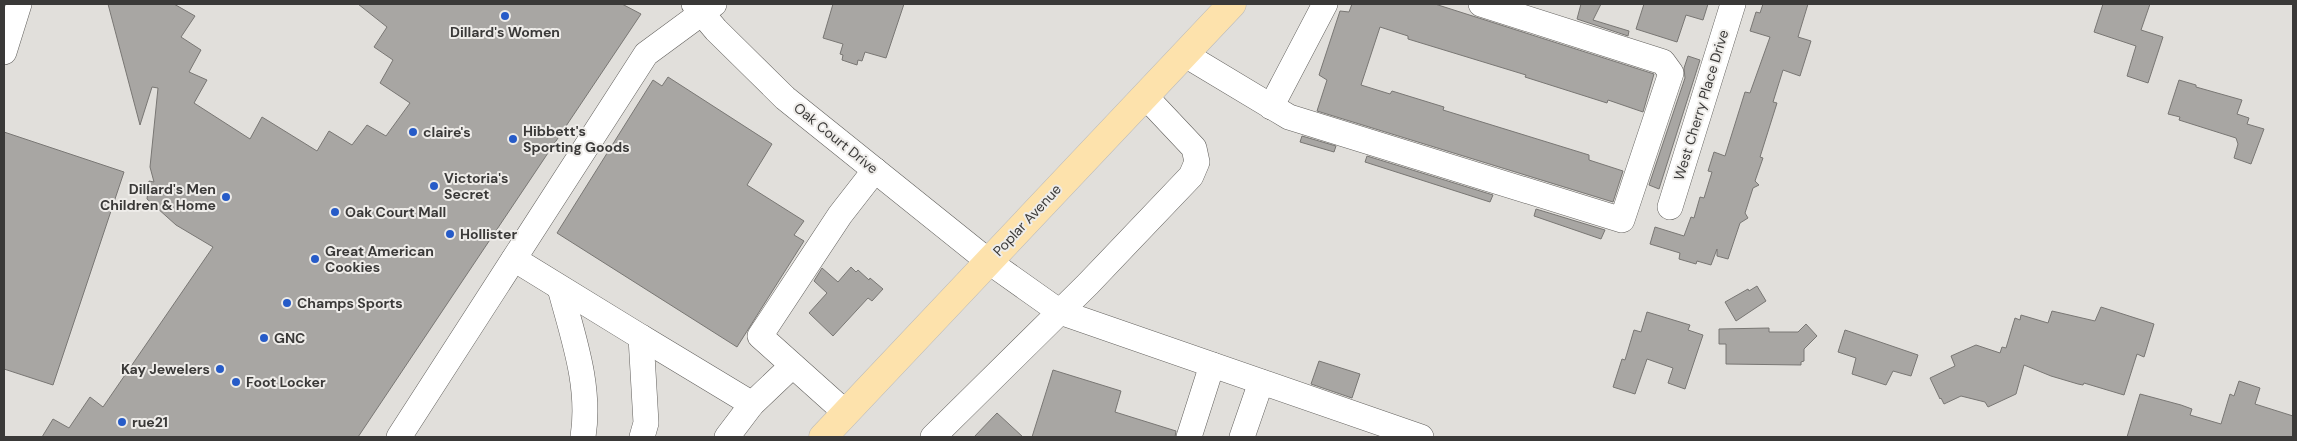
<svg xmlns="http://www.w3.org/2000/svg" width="2297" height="441" viewBox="0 0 2297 441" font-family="'DM Sans',sans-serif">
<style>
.building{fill:#a8a6a3;stroke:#797774}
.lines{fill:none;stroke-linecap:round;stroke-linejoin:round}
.minor-casing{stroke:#62605d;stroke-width:26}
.major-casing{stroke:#bcbcbb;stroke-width:29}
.minor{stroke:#fff;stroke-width:25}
.major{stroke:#fde2ac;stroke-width:28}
.poi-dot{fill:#265bc8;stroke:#eeece9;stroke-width:2}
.labels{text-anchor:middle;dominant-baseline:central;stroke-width:4;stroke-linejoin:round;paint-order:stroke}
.poi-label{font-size:14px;font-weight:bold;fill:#3a3938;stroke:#eeece9;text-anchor:start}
.street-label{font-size:14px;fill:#3a3938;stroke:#eeece9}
</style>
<rect width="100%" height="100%" fill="#e1dfdb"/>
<g class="building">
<path d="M108 4H174L195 16 181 37 201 50 189 72 207 80 194 103 250 139 262 117 317 151 329 131 352 145 367 125 386 136 410 103 380 83 393 60 374 47 387 27 358 4H622L641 14 358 437H42L53 419 69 428 90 397 103 407 213 247 176 225 147 199 149 181 154 182 150 167 158 88 152 87 140 125Z"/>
<path d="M833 4H904L886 58 865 52 862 61 858 60 857 65 842 60 843 55 840 54 843 44 823 38Z"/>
<path d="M1352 4H1435L1654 74 1643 112 1608 100 1607 103 1525 77 1526 75 1408 39V36L1380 27 1361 85 1390 94 1392 91 1444 107 1443 110 1589 155V160L1623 171 1613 202 1317 111 1327 80 1319 75 1340 11 1349 12Z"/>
<path d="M1581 4H1601L1593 20 1629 31 1628 36 1577 19Z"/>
<path d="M1644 4H1708L1703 20 1686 15 1677 42 1636 29Z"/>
<path d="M1763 4H1808L1798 37 1811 41 1800 76 1783 70 1773 102 1777 103 1760 157 1763 158 1755 181 1759 185 1753 188 1745 213 1748 218 1740 223 1728 259 1717 256V249L1711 265 1697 261 1696 264 1679 259 1680 253 1650 244 1655 227 1684 236 1691 217 1694 218 1700 197 1704 198 1712 172 1708 171 1714 152 1725 156 1745 92 1750 93 1770 37 1750 31 1756 12 1760 13Z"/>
<path d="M2103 4H2150L2141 30 2163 37 2148 83 2127 76 2136 46 2094 32Z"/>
<path d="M1688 56 1700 60 1659 189 1649 185 1685 78 1684 68Z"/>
<path d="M668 77 772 144 747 185 804 221 794 235 804 241 737 347 557 233 653 80 662 86Z"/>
<path d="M2179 80 2196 85V87L2242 100 2237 114 2249 118 2247 124 2264 129 2251 164 2234 158 2238 144 2236 138 2179 120 2180 117 2168 114Z"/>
<path d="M4 132 124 172 53 385 4 369Z"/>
<path d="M1302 136 1336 146 1334 152 1300 142Z"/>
<path d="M1367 156 1493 195 1490 202 1365 162Z"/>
<path d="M1536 209 1605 230 1601 239 1534 216Z"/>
<path d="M851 267 856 272 858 270 869 280 870 278 883 289 872 301 868 298 833 336 809 313 827 293 814 281 822 268 838 282Z"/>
<path d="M1757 286 1766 301 1736 321 1725 302 1748 289 1749 291Z"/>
<path d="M2101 307 2154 324 2144 357 2137 354 2124 395 2084 383 2083 385 2078 384 2051 376 2024 365 2016 394 1988 407 1985 402 1961 396 1944 404 1941 398 1940 399 1930 378 1955 366 1951 356 1976 345 2000 353 2002 347 2006 348 2015 318 2020 320 2021 315 2048 323 2052 311 2095 321Z"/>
<path d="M1647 312 1690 325 1688 330 1703 335 1685 389 1668 383 1673 368 1647 359 1635 394 1613 387 1622 359 1625 360 1634 330 1641 332Z"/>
<path d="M1806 324 1817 336 1804 349V361L1801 362V365L1726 364V344H1719V329L1769 328V332H1798Z"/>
<path d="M1845 330 1918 355 1911 376 1893 371 1886 385 1852 374 1856 358 1838 352Z"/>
<path d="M1319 361 1360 374 1352 398 1311 384Z"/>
<path d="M1053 370 1121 391 1115 412 1176 431 1175 437H1032Z"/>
<path d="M2239 381 2260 388 2255 404 2293 416V437H2127L2140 394 2181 405 2192 409 2190 415 2221 424 2230 394 2234 396Z"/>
<path d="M997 413 1023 437H974Z"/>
</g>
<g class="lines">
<g class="minor-casing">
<g id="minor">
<path d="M694 4 716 30 785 98 988 261 1060 312 1421 437"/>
<path d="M4 52 19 4"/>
<path d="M1184 54 1289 117 1622 220 1671 73 1663 62 1481 4"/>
<path d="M1271 107 1325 4"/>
<path d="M1670 207 1733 4"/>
<path d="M514 259 641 337 646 423 642 437"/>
<path d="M560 288C573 337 591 386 583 437"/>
<path d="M641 337 752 404"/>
<path d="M846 413 760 336 840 215 875 170"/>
<path d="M399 437 646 54 714 4"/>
<path d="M727 437 752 404 792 366"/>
<path d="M933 437 1088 284 1191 176 1197 162 1194 148 1145 96"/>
<path d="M1189 437 1212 365"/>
<path d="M1242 437 1261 382"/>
</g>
</g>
<g class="major-casing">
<path id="major" d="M823 437 1232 4"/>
</g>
<use href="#minor" class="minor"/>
<use href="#major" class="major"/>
</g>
<g class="poi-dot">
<circle cx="505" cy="16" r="5"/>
<circle cx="413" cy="132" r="5"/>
<circle cx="513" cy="139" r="5"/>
<circle cx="434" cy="186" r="5"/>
<circle cx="226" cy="197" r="5"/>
<circle cx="335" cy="212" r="5"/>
<circle cx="450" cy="234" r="5"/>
<circle cx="315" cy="259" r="5"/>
<circle cx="287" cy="303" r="5"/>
<circle cx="264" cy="338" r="5"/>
<circle cx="220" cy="369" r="5"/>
<circle cx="236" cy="382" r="5"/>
<circle cx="122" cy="422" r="5"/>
</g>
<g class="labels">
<g class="poi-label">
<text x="505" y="32" text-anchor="middle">Dillard's Women</text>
<text x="523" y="131">Hibbett's<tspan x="523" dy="16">Sporting Goods</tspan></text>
<text x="423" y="132">claire's</text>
<text x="444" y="178">Victoria's<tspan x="444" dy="16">Secret</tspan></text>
<text x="216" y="189" text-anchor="end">Dillard's Men<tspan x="216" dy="16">Children &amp; Home</tspan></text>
<text x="345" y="212">Oak Court Mall</text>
<text x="460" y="234">Hollister</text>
<text x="325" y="251">Great American<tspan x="325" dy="16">Cookies</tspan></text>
<text x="297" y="303">Champs Sports</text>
<text x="274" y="338">GNC</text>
<text x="210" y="369" text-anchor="end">Kay Jewelers</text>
<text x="246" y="382">Foot Locker</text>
<text x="132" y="422">rue21</text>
</g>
<g class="street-label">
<text transform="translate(1701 105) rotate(-73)">West Cherry Place Drive</text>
<text transform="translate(836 138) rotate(39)">Oak Court Drive</text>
<text transform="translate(1027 220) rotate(-47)">Poplar Avenue</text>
</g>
</g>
<rect width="2297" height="441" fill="none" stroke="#3a3938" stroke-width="10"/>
</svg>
